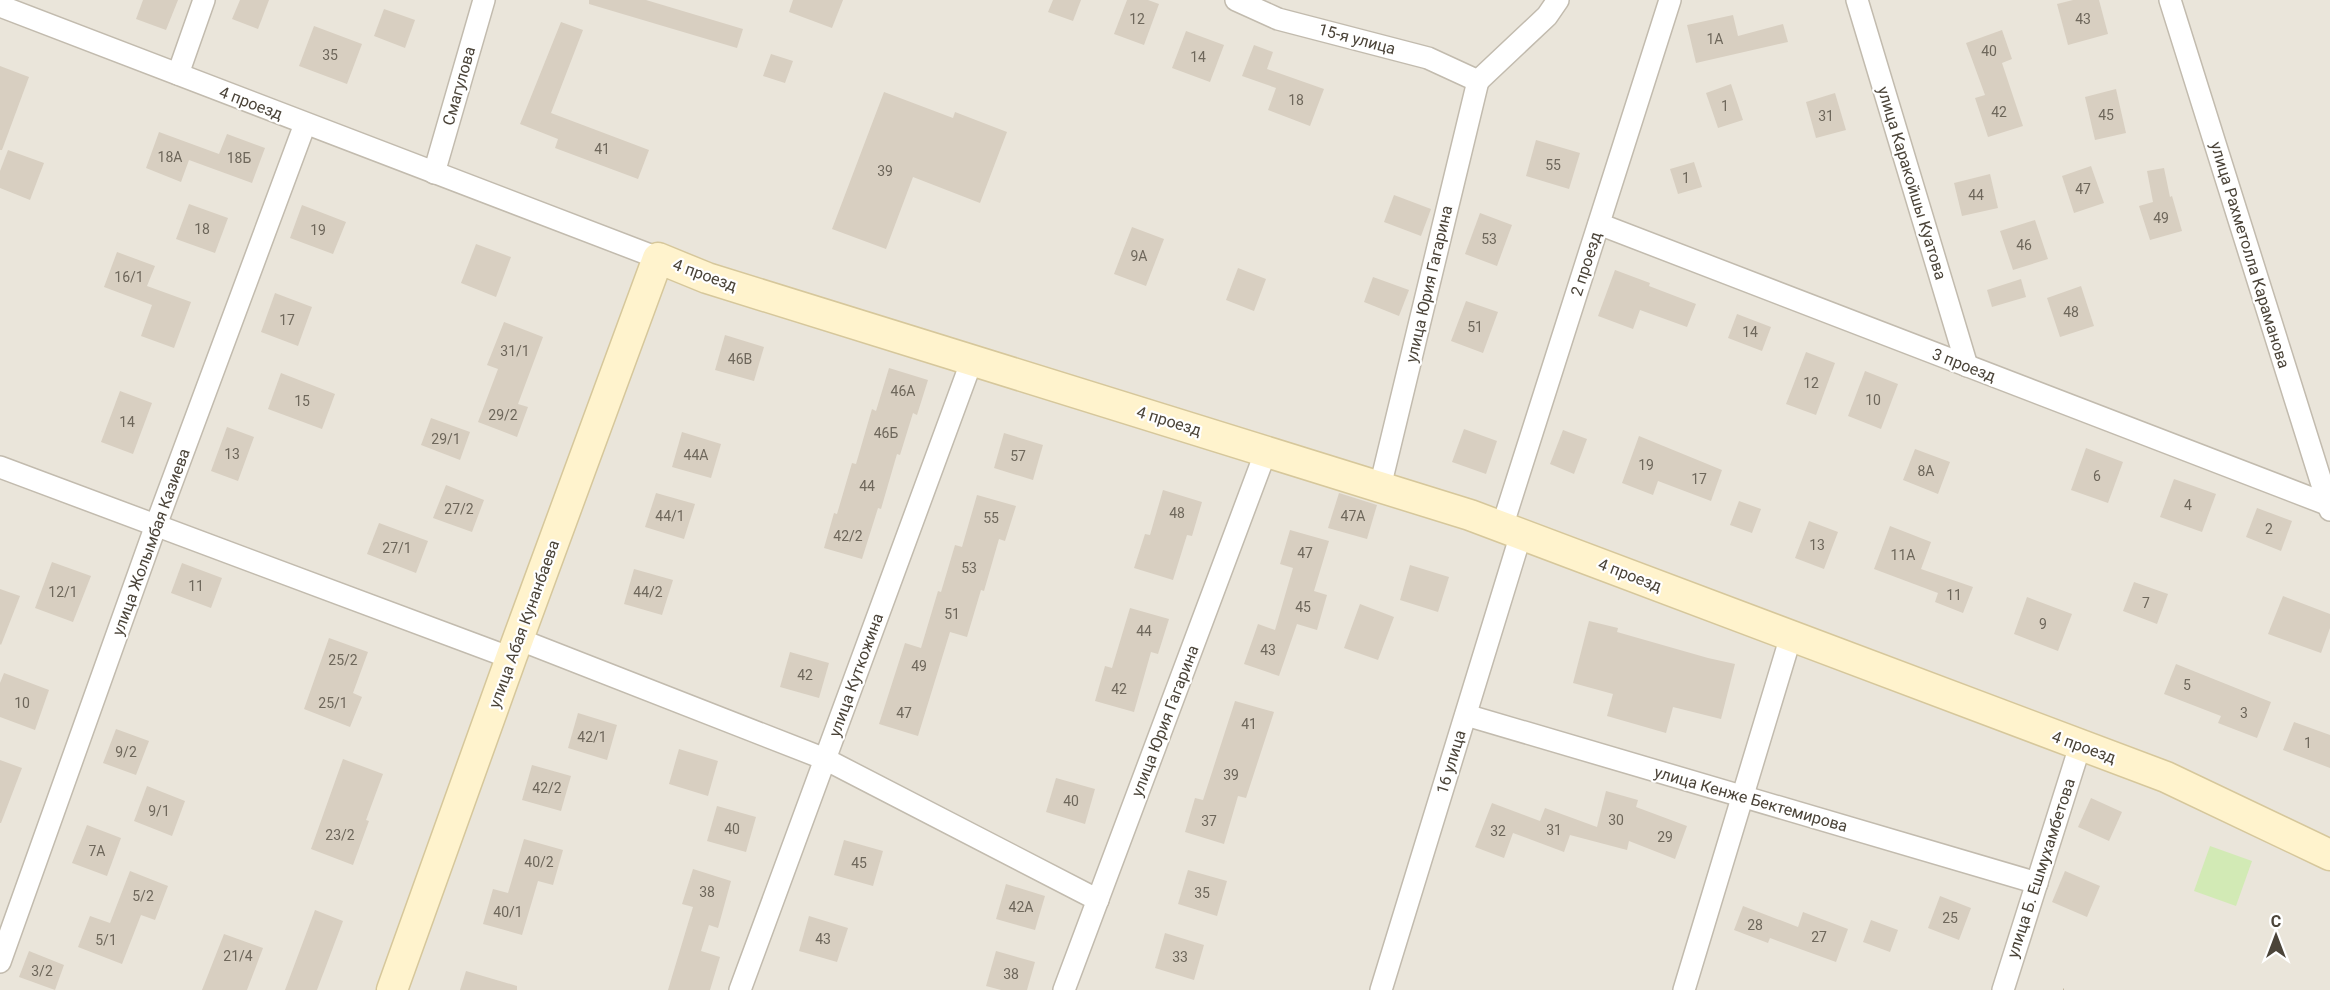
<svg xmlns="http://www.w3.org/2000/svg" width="2330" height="990" viewBox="0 0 2330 990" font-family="Roboto,sans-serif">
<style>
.residential{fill:#eae5da}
.green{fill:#d2eab5}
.building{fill:#d8cfc1}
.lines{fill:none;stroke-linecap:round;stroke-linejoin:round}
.street-casing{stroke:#c2bbae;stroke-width:24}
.secondary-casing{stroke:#d6c79b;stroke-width:33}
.path{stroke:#c4b79f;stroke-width:3;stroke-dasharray:3 3;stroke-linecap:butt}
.street{stroke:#fff;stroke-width:21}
.secondary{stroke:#fff3cd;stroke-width:30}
.labels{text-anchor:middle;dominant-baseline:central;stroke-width:4.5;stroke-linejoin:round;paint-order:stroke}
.number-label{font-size:14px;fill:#6e675b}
.street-label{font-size:16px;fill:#4b4439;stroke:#fff}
</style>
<rect width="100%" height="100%" fill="#f6f3ec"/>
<rect class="residential" x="0" y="0" width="2330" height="990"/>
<path class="green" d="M2210 846 2252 861 2236 906 2194 891Z"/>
<g class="building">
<path d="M143 0H178L166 30 136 19Z"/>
<path d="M240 0H269L258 29 232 19Z"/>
<path d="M589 0H646L743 29 737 48 589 4Z"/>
<path d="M793 0H843L832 28 789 12Z"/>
<path d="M1053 0H1081L1073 21 1048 12Z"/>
<path d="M1127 0H1148L1159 4 1144 45 1114 34Z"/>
<path d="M2073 0H2099L2108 34 2068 45 2057 4Z"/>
<path d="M384 9 415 20 405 48 374 36Z"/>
<path d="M1733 15 1738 36 1783 24 1788 42 1696 63 1687 25Z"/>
<path d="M561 22 583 30 551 113 649 150 638 179 555 148 558 139 520 124Z"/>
<path d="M314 26 362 44 347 84 299 66Z"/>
<path d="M2002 30 2012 59 2002 63 2023 126 1988 137 1975 98 1985 95 1966 43Z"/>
<path d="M1186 31 1224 45 1210 82 1172 68Z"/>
<path d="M1254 45 1273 52 1267 69 1324 89 1310 126 1268 110 1276 88 1242 76Z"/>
<path d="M771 54 793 61 785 83 763 76Z"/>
<path d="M0 66 29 77 2 150H0Z"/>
<path d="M1731 84 1743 120 1718 128 1706 93Z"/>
<path d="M2116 89 2126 133 2095 140 2085 97Z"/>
<path d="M884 92 953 118 955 112 1007 132 980 203 913 177 886 249 832 229Z"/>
<path d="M1835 93 1846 130 1816 138 1806 102Z"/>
<path d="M159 132 219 154 227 134 265 148 252 183 189 160 181 182 146 168Z"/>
<path d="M1536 140 1580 153 1569 189 1526 176Z"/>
<path d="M8 150 44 163 30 200 0 188V171Z"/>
<path d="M1694 162 1702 187 1678 194 1670 169Z"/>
<path d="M2091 166 2104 203 2074 213 2062 176Z"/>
<path d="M2164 168 2170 197 2172 196 2182 231 2150 240 2139 206 2153 202 2147 171Z"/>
<path d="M1990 174 1998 208 1962 216 1954 183Z"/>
<path d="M1394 195 1431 209 1421 236 1384 222Z"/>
<path d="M189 204 228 218 215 253 176 239Z"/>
<path d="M302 205 346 222 333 254 290 238Z"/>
<path d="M1480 213 1512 225 1497 266 1465 254Z"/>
<path d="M2035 220 2048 259 2013 270 2000 231Z"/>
<path d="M1132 227 1164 239 1146 286 1114 274Z"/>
<path d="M476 244 511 257 496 297 461 283Z"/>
<path d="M117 252 155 266 147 286 191 302 174 348 141 336 152 305 104 287Z"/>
<path d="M1238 268 1266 279 1254 311 1226 300Z"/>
<path d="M1615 270 1650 283 1649 286 1696 304 1687 327 1640 310 1633 329 1598 316Z"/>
<path d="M1373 277 1409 290 1399 316 1364 302Z"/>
<path d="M2021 279 2026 297 1992 307 1987 290Z"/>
<path d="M2081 286 2094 326 2060 337 2047 298Z"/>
<path d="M275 293 312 307 298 346 261 332Z"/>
<path d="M1466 301 1498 312 1483 353 1451 341Z"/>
<path d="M1737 314 1771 327 1762 351 1728 338Z"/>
<path d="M504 322 543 337 518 404 528 407 517 437 478 422 498 369 487 365Z"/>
<path d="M725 335 764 347 754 381 715 370Z"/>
<path d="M1806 352 1835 363 1816 415 1786 404Z"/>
<path d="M889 368 928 380 917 415 913 413 900 455 897 454 881 509 878 508 862 559 824 548 834 513 837 514 852 463 856 464 872 409 876 411Z"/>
<path d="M1865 371 1898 384 1881 429 1848 416Z"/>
<path d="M281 373 335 394 322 429 268 409Z"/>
<path d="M120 391 152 403 133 454 101 442Z"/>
<path d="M431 418 470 432 460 460 421 445Z"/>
<path d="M227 427 254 437 238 481 211 471Z"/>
<path d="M1464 429 1497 441 1486 474 1452 462Z"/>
<path d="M1563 430 1587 439 1574 474 1550 464Z"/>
<path d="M682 432 721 444 711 478 672 467Z"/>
<path d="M1004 433 1043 445 1033 480 994 468Z"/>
<path d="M1639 436 1722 470 1711 501 1658 481 1653 495 1622 483Z"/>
<path d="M2086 448 2123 462 2108 503 2071 490Z"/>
<path d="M1915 449 1950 462 1938 494 1903 480Z"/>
<path d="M2174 479 2216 494 2202 532 2160 517Z"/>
<path d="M446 485 484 500 472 532 433 518Z"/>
<path d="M1163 490 1202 502 1192 536 1187 535 1173 580 1134 568 1145 534 1150 535Z"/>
<path d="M656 493 695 504 684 539 645 527Z"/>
<path d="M1339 493 1377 505 1367 539 1328 528Z"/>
<path d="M977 495 1016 506 1005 541 999 539 984 591 981 590 967 637 950 632 918 736 879 724 905 643 921 648 938 591 941 592 955 545 962 547Z"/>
<path d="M1739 501 1761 509 1752 533 1730 525Z"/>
<path d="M2257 508 2292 521 2281 551 2246 537Z"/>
<path d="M1809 521 1838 532 1824 569 1795 558Z"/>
<path d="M379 523 428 541 416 573 367 554Z"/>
<path d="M1890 526 1931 542 1921 569 1973 587 1963 613 1935 602 1938 593 1874 569Z"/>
<path d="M1290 530 1329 541 1314 591 1327 595 1317 630 1297 624 1279 676 1244 664 1258 624 1275 630 1293 568 1280 564Z"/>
<path d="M52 562 91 576 73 622 35 608Z"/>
<path d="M182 563 222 578 211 608 171 593Z"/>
<path d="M1410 565 1449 577 1438 612 1400 600Z"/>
<path d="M634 569 673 580 662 615 624 604Z"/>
<path d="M2134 582 2168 594 2157 624 2123 611Z"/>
<path d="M0 589 20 596 1 645 0 644Z"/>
<path d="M2283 596 2330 614V628L2321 653 2268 634Z"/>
<path d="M2027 597 2072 614 2058 651 2014 634Z"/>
<path d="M1360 604 1394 617 1378 660 1344 648Z"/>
<path d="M1130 608 1169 619 1158 654 1151 652 1134 712 1095 701 1105 666 1112 668Z"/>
<path d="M1589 621 1618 628 1617 632 1708 658 1735 664 1721 719 1673 707 1666 733 1607 716 1613 694 1573 683Z"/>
<path d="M329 638 368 652 353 693 362 697 350 727 304 709Z"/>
<path d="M790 652 829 663 819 698 780 687Z"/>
<path d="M2176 664 2271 702 2257 738 2218 723 2221 716 2164 694Z"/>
<path d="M4 673 49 690 35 730 0 717V683Z"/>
<path d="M1235 701 1274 712 1246 798 1238 796 1224 844 1185 832 1195 798 1203 800Z"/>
<path d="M578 713 617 725 607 760 568 748Z"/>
<path d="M2294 722 2330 735V768L2283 750Z"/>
<path d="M116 729 149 741 136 775 103 763Z"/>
<path d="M679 749 718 761 708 796 669 784Z"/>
<path d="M343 759 383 774 366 820 369 821 353 865 311 849Z"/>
<path d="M0 760 22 768 1 823H0Z"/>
<path d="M532 765 571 776 561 811 522 800Z"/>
<path d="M1056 778 1095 789 1085 824 1046 812Z"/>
<path d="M147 786 185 801 172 836 134 821Z"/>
<path d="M1606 791 1638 800 1636 807 1687 826 1675 859 1629 841 1627 850 1570 835 1564 852 1513 833 1504 858 1475 847 1492 803 1540 821 1545 808 1597 827Z"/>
<path d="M2091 798 2122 812 2109 841 2078 827Z"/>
<path d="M717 806 756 817 746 852 707 841Z"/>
<path d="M87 825 121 838 107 876 72 863Z"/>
<path d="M524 839 563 850 553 885 538 881 522 935 483 924 493 889 508 893Z"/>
<path d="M844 840 883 851 873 886 834 875Z"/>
<path d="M693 869 731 881 718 928 709 925 701 951 720 957 710 990H668L693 907 682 904Z"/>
<path d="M1188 870 1227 881 1217 916 1178 904Z"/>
<path d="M130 871 168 886 155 920 141 915 122 964 78 947 90 916 110 923Z"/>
<path d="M2065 871 2100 886 2087 917 2052 902Z"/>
<path d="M1006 884 1045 896 1035 930 996 919Z"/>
<path d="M1940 896 1971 908 1959 940 1928 928Z"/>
<path d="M1743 906 1798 927 1803 912 1848 929 1836 962 1770 938 1768 943 1734 930Z"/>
<path d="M315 910 343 921 317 990H285Z"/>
<path d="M809 916 848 928 837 962 799 951Z"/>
<path d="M1871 920 1898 930 1890 952 1863 942Z"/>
<path d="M1165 933 1204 945 1194 980 1155 968Z"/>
<path d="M224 934 263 948 247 990H202Z"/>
<path d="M29 951 64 965 55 990 19 977Z"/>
<path d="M996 951 1035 962 1027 990H1001L986 986Z"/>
<path d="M466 971 517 986V990H460Z"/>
</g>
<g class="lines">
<g class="street-casing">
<g id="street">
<path d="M1236 0 1278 19 1428 58 1478 81"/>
<path d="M1857 0 1967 366"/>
<path d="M2170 0 2330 510"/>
<path d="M0 6 658 258"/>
<path d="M178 74 204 0"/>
<path d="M1478 81 1547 16 1558 0"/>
<path d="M434 173 484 0"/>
<path d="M1599 224 2329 505"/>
<path d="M0 467 511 658"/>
<path d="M1380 487 1478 81"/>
<path d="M1502 527 1670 0"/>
<path d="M518 639 825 759 1098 900"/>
<path d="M1466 715 2037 883"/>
<path d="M0 962 156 525 305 124"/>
<path d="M740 990 972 360"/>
<path d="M1064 990 1266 451"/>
<path d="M1381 990 1521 534"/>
<path d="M1684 990 1791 636"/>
<path d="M2003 990 2080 746"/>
</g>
</g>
<g class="secondary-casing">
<path id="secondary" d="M392 990 511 658 658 258 707 278 1470 515 2166 777 2330 855"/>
</g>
<path class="path" d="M2063 990H2064"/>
<use href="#street" class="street"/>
<use href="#secondary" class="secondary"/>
</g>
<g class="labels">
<g class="number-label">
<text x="1137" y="19">12</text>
<text x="2083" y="19">43</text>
<text x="1715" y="39">1А</text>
<text x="1989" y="51">40</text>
<text x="330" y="55">35</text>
<text x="1198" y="57">14</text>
<text x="1296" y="100">18</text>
<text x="1725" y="106">1</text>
<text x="1999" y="112">42</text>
<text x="2106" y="115">45</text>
<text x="1826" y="116">31</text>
<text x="602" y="149">41</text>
<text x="170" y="157">18А</text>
<text x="239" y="158">18Б</text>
<text x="1553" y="165">55</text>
<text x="885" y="171">39</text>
<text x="1686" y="178">1</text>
<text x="2083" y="189">47</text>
<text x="1976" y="195">44</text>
<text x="2161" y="218">49</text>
<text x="202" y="229">18</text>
<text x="318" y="230">19</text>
<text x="1489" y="239">53</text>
<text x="2024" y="245">46</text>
<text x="1139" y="256">9А</text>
<text x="129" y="277">16/1</text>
<text x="2071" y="312">48</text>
<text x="287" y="320">17</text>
<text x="1475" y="327">51</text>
<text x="1750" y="332">14</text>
<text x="515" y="351">31/1</text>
<text x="740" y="359">46В</text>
<text x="1811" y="383">12</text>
<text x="903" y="391">46А</text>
<text x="1873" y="400">10</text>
<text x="302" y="401">15</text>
<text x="503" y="415">29/2</text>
<text x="127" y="422">14</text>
<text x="886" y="433">46Б</text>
<text x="446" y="439">29/1</text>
<text x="232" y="454">13</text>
<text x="696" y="455">44А</text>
<text x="1018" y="456">57</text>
<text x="1646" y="465">19</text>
<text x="1926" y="471">8А</text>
<text x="2097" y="476">6</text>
<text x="1699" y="479">17</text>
<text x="867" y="486">44</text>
<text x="2188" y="505">4</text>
<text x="459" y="509">27/2</text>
<text x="1177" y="513">48</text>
<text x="670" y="516">44/1</text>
<text x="1353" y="516">47А</text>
<text x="991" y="518">55</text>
<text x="2269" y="529">2</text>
<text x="848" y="536">42/2</text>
<text x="1817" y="545">13</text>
<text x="397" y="548">27/1</text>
<text x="1305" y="553">47</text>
<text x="1903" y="555">11А</text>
<text x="969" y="568">53</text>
<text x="196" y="586">11</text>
<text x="63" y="592">12/1</text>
<text x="648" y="592">44/2</text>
<text x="1954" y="595">11</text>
<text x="2146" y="603">7</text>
<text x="1303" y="607">45</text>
<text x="952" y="614">51</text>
<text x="2043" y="624">9</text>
<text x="1144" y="631">44</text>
<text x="1268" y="650">43</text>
<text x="343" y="660">25/2</text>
<text x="919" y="666">49</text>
<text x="805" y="675">42</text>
<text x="2187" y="685">5</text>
<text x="1119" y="689">42</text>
<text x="22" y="703">10</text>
<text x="333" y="703">25/1</text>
<text x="904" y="713">47</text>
<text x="2244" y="713">3</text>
<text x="1249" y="724">41</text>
<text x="592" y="737">42/1</text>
<text x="2308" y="743">1</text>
<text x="126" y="752">9/2</text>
<text x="1231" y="775">39</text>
<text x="547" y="788">42/2</text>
<text x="1071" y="801">40</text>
<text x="159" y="811">9/1</text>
<text x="1616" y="820">30</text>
<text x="1209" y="821">37</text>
<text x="732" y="829">40</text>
<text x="1554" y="830">31</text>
<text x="1498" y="831">32</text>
<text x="340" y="835">23/2</text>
<text x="1665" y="837">29</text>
<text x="97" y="851">7А</text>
<text x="539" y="862">40/2</text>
<text x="859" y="863">45</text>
<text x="707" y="892">38</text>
<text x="1202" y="893">35</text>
<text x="143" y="896">5/2</text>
<text x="1021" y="907">42А</text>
<text x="508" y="912">40/1</text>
<text x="1950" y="918">25</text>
<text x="1755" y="925">28</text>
<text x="1819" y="937">27</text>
<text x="823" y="939">43</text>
<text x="106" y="940">5/1</text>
<text x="238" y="956">21/4</text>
<text x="1180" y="957">33</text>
<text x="42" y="971">3/2</text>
<text x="1011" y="974">38</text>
</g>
<g class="street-label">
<text transform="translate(1357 39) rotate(15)">15-я улица</text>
<text transform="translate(459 86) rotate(-74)">Смагулова</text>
<text transform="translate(251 103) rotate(21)">4 проезд</text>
<text transform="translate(1912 183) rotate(73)">улица Каракойшы Куатова</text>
<text transform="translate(2250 255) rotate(73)">улица Рахметолла Караманова</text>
<text transform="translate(1586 264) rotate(-72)">2 проезд</text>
<text transform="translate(705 275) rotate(20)">4 проезд</text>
<text transform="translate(1429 284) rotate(-77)">улица Юрия Гагарина</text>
<text transform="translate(1964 365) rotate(21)">3 проезд</text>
<text transform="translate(1169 421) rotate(17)">4 проезд</text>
<text transform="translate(151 542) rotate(-70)">улица Жолымбая Казиева</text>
<text transform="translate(1630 575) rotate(21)">4 проезд</text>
<text transform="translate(524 624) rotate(-70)">улица Абая Кунанбаева</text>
<text transform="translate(856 675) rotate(-70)">улица Куткожина</text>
<text transform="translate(1165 721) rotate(-69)">улица Юрия Гагарина</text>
<text transform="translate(2084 747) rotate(20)">4 проезд</text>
<text transform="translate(1451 762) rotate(-73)">16 улица</text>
<text transform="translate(1751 799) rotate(16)">улица Кенже Бектемирова</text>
<text transform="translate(2041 868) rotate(-72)">улица Б. Ешмухамбетова</text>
</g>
</g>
<g transform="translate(2276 936)" stroke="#ffffff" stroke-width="4.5" paint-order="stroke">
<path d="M0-4.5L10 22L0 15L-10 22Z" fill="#4b4439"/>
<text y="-9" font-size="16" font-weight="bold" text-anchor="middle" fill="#4b4439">С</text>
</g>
</svg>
